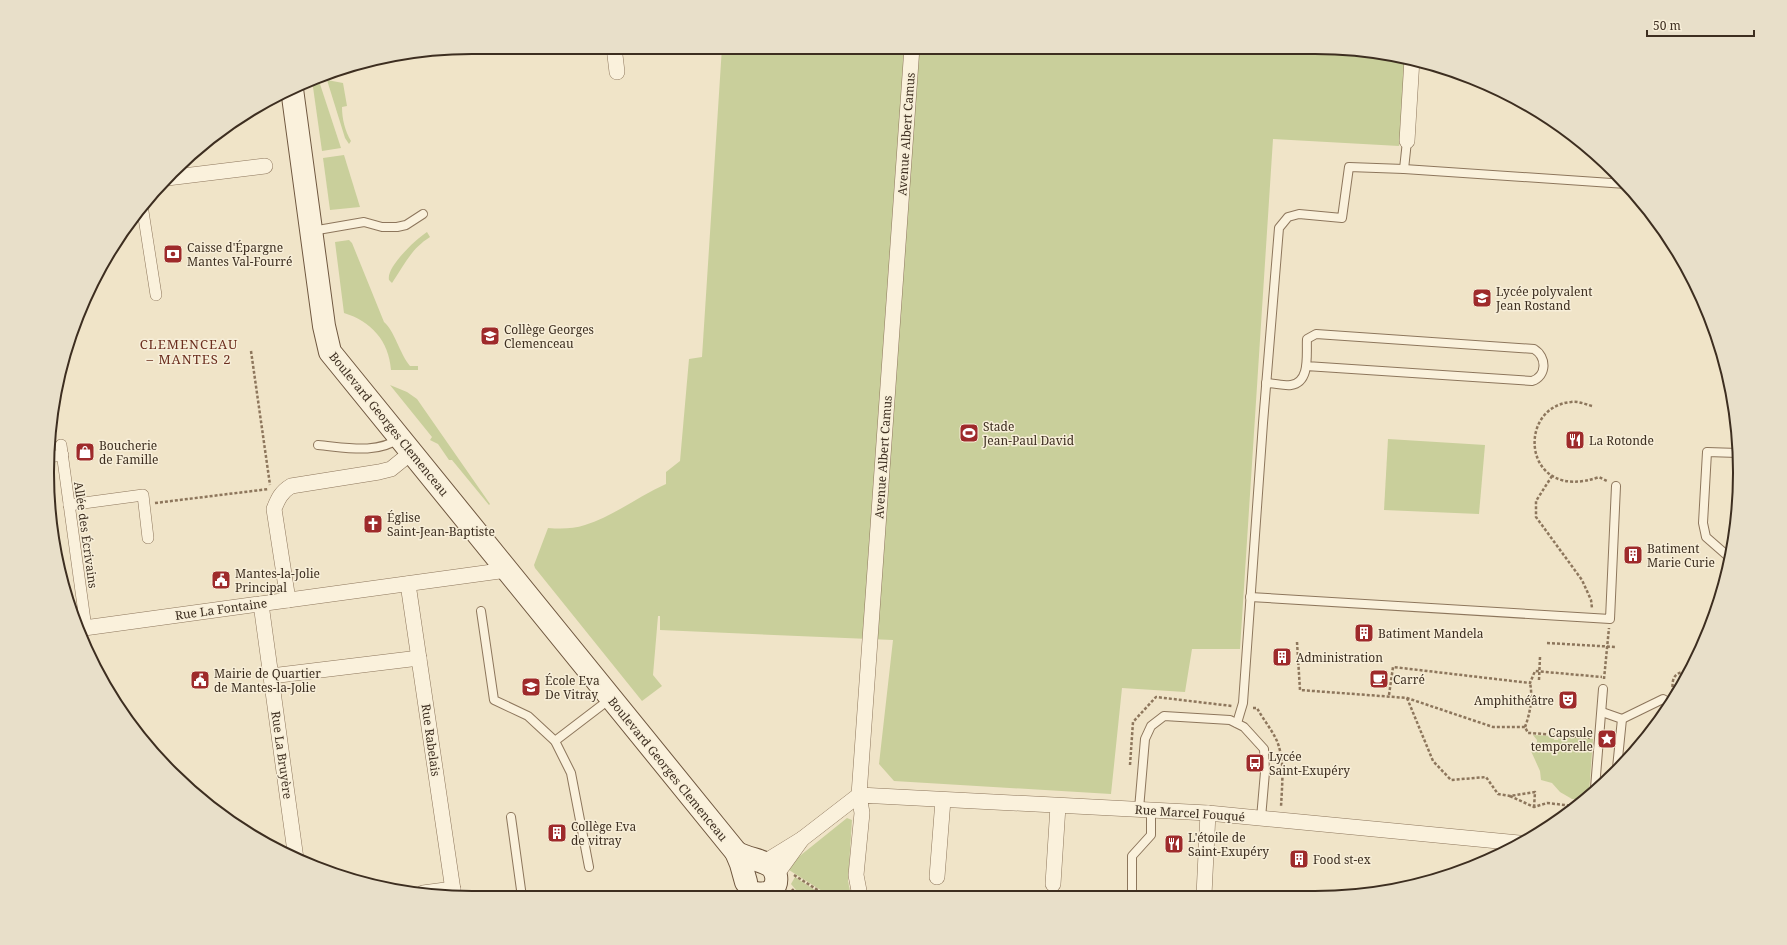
<svg xmlns="http://www.w3.org/2000/svg" width="1787" height="945" viewBox="0 0 1787 945" font-family="'Noto Serif',serif">
<style>
.green{fill:#c9cf9b}
.lines{fill:none;stroke-linecap:round;stroke-linejoin:round}
.service-casing{stroke:#8d765c;stroke-width:10}
.pedestrian-casing{stroke:#8d765c;stroke-width:12}
.minor-casing{stroke:#8d765c;stroke-width:16}
.secondary-casing{stroke:#6f573f;stroke-width:24}
.path{stroke:#8d765c;stroke-width:2.5;stroke-dasharray:3 2;stroke-linecap:butt}
.service{stroke:#faf1dc;stroke-width:8}
.pedestrian{stroke:#faf1dc;stroke-width:11}
.minor{stroke:#faf1dc;stroke-width:15}
.secondary{stroke:#faf1dc;stroke-width:22}
.path-bridge{stroke:#8d765c;stroke-width:2.5;stroke-dasharray:3 2;stroke-linecap:butt}
.labels{text-anchor:middle;dominant-baseline:central;stroke-width:3;stroke-linejoin:round;paint-order:stroke}
.street-label{font-size:12px;fill:#3d2e20;stroke:#f7eed8}
.poi-label{font-size:12px;fill:#3d2e20;stroke:#f7eed8;text-anchor:start}
.neighbourhood-label{font-size:13px;letter-spacing:1px;fill:#6b2e1e;stroke:#f7eed8}
.rim{fill:none;stroke:#3d2e20;stroke-width:2}
</style>
<rect width="100%" height="100%" fill="#f0e4c8"/>
<g class="green">
<path d="M722 47 1342 48 1407 59 1399 146 1273 139 1240 649H1192L1185 692 1122 688 1111 794 894 781 879 764 893 640 660 630V616H658L653 675 662 686 642 701 535 568 534 565 548 528C561 529 573 529 585 525 612 517 639 496 666 484V472L680 461 689 359 702 357Z"/>
<path d="M318 78 341 148 322 151 312 80Z"/>
<path d="M327 80 343 83 347 106 342 107C342 119 345 131 351 141L349 144 345 138Z"/>
<path d="M344 155 360 207 330 210 323 158Z"/>
<path d="M427 232 430 237C411 249 405 264 392 283L389 280C386 267 416 239 427 232Z"/>
<path d="M349 240 352 243 384 322C394 330 400 354 410 366H418V370H391C389 341 371 321 344 313L335 242Z"/>
<path d="M390 385 407 392 417 399 490 504 489 505 452 460H449L438 444 430 440 432 437Z"/>
<path d="M1388 439 1485 445 1479 514 1384 510Z"/>
<path d="M1533 735 1553 736 1554 740H1558V737L1593 739 1589 793 1582 799H1572L1560 792 1552 783 1541 780 1540 771 1531 751C1536 748 1537 745 1537 740Z"/>
<path d="M847 818 852 820 848 881 851 896H830L789 870 796 859Z"/>
<path d="M795 877 824 896H801L791 884Z"/>
</g>
<g class="lines">
<g class="service-casing">
<g id="service">
<path d="M1404 169 1407 141"/>
<path d="M312 231 364 222 382 227H397L406 225 423 214"/>
<path d="M1266 383C1274 383 1284 386 1291 385 1311 382 1306 353 1307 339L1316 334 1534 349C1547 357 1547 376 1532 381L1306 366"/>
<path d="M318 445C343 447 378 455 399 438"/>
<path d="M1730 558 1706 537 1703 523 1707 452 1738 453"/>
<path d="M1250 597 1610 619 1616 486"/>
<path d="M481 611 494 700 528 716 555 741 610 699"/>
<path d="M1602 712 1622 719 1617 768"/>
<path d="M1622 719 1663 699 1668 702"/>
<path d="M1237 723 1243 703 1263 423 1279 228 1288 217 1299 214 1342 218 1349 167 1404 169 1626 184"/>
<path d="M555 741 571 773 589 867"/>
<path d="M1595 788 1603 689"/>
<path d="M1139 809 1145 739 1151 726 1164 716 1230 720 1244 727 1264 749 1265 772 1261 818"/>
<path d="M511 817 522 897"/>
<path d="M1132 895V856L1151 835V810"/>
</g>
</g>
<g class="pedestrian-casing">
<g id="pedestrian">
<path d="M142 205 156 295"/>
<path d="M61 445 86 628"/>
<path d="M48 457 63 455"/>
<path d="M69 505 143 495 148 538"/>
</g>
</g>
<g class="minor-casing">
<g id="minor">
<path d="M614 47 617 72"/>
<path d="M1407 141 1412 59"/>
<path d="M167 178 265 166"/>
<path d="M408 584 454 897"/>
<path d="M288 600 274 509C278 499 281 492 291 486L379 472 391 469 412 452"/>
<path d="M261 604 296 859"/>
<path d="M77 629 507 570"/>
<path d="M271 676 419 658"/>
<path d="M802 839 859 795 912 47"/>
<path d="M763 863 802 839 776 875"/>
<path d="M937 877 943 800"/>
<path d="M1053 884 1058 806"/>
<path d="M423 893 453 889"/>
<path d="M1204 895 1208 813"/>
<path d="M860 896 856 875 862 813 859 795 1208 813 1519 843"/>
</g>
</g>
<g class="secondary-casing">
<g id="secondary">
<path d="M292 89 324 326 330 352 736 852 741 864 746 882"/>
<path d="M736 852C747 859 759 859 769 865 777 870 779 883 772 890 767 894 762 894 756 893"/>
</g>
</g>
<g class="path">
<path d="M251 351 270 485"/>
<path d="M1592 406C1585 404 1578 401 1571 402 1515 407 1523 504 1599 477L1607 481"/>
<path d="M1552 476 1536 501V517L1582 580 1591 600 1592 608"/>
<path d="M155 503 269 489"/>
<path d="M1297 642 1300 690 1407 698 1493 727H1525L1528 733H1531L1590 738"/>
<path d="M1547 643 1616 647"/>
<path d="M1604 679 1609 628"/>
<path d="M1673 692C1671 677 1675 672 1689 671"/>
<path d="M1673 692 1678 688"/>
<path d="M1389 695 1393 667 1530 683 1535 671 1602 677"/>
<path d="M1407 698 1433 761 1451 780 1486 777 1498 794 1510 796 1535 792 1534 807"/>
<path d="M1253 708H1257C1263 719 1272 730 1277 741 1285 761 1282 785 1281 807"/>
<path d="M1525 727C1530 714 1533 697 1530 683"/>
<path d="M1130 765 1133 722 1156 697 1232 706"/>
<path d="M1510 796 1534 807 1547 803 1574 806"/>
<path d="M794 875 827 896"/>
<path d="M792 889 798 896"/>
</g>
<use href="#service" class="service"/>
<use href="#pedestrian" class="pedestrian"/>
<use href="#minor" class="minor"/>
<use href="#secondary" class="secondary"/>
<path class="path-bridge" d="M1539 680 1540 657"/>
</g>
<defs>
<g id="bank-square" transform="scale(1)"><rect x="-9" y="-9" width="18" height="18" rx="4" fill="#9e2a2b" stroke="#f7eed8"/><path d="M-6-4H6V4H-6ZM0-2.3a2.3 2.3 0 1 0 0 4.6a2.3 2.3 0 1 0 0-4.6Z" fill="#fff"/></g>
<g id="school-square" transform="scale(1)"><rect x="-9" y="-9" width="18" height="18" rx="4" fill="#9e2a2b" stroke="#f7eed8"/><path d="M0-5L7-2L0 1L-7-2ZM-4 1L0 2.5L4 1V4Q0 6-4 4Z" fill="#fff"/></g>
<g id="stadium-square" transform="scale(1)"><rect x="-9" y="-9" width="18" height="18" rx="4" fill="#9e2a2b" stroke="#f7eed8"/><path d="M0-5a6.5 5 0 1 0 0 10a6.5 5 0 1 0 0-10ZM-3.5-1.8h7v3.6h-7Z" fill="#fff"/></g>
<g id="restaurant-square" transform="scale(1)"><rect x="-9" y="-9" width="18" height="18" rx="4" fill="#9e2a2b" stroke="#f7eed8"/><path d="M-5-6h1v4h1v-4h1v4h1v-4h1v5L-1.5 .5V6h-2V.5L-5-1ZM5-6V6H3V1.5H1.5Q1.5-4 5-6Z" fill="#fff"/></g>
<g id="shop-square" transform="scale(1)"><rect x="-9" y="-9" width="18" height="18" rx="4" fill="#9e2a2b" stroke="#f7eed8"/><path d="M-5-2.5h2.3a2.7 3.5 0 0 1 5.4 0H5L5.5 6h-11ZM-1.5-2.5h3a1.5 2.3 0 0 0-3 0Z" fill="#fff"/></g>
<g id="church-square" transform="scale(1)"><rect x="-9" y="-9" width="18" height="18" rx="4" fill="#9e2a2b" stroke="#f7eed8"/><path d="M-1.2-6h2.4v3.5h3.3v2.4h-3.3V6h-2.4V-.1h-3.3v-2.4h3.3Z" fill="#fff"/></g>
<g id="building-square" transform="scale(1)"><rect x="-9" y="-9" width="18" height="18" rx="4" fill="#9e2a2b" stroke="#f7eed8"/><path d="M-4-6H4V6H1V3H-1V6H-4ZM-2.5-4.3h1.7v1.8h-1.7ZM.8-4.3h1.7v1.8H.8ZM-2.5-1h1.7V.8h-1.7ZM.8-1h1.7V.8H.8Z" fill="#fff"/></g>
<g id="civic-square" transform="scale(1)"><rect x="-9" y="-9" width="18" height="18" rx="4" fill="#9e2a2b" stroke="#f7eed8"/><path d="M-.6-6.5H3V-4.5H.6V-3L4-1V1h2V6H-6V1h2V-1L-.6-3ZM-1.2 2.5V6h2.4V2.5Z" fill="#fff"/></g>
<g id="cafe-square" transform="scale(1)"><rect x="-9" y="-9" width="18" height="18" rx="4" fill="#9e2a2b" stroke="#f7eed8"/><path d="M-5.5-4.5H6V0H3Q3 3.5 0 3.5H-2.5Q-5.5 3.5-5.5 0ZM3-3.2v2h1.7v-2ZM-6 4.5H4V6H-6Z" fill="#fff"/></g>
<g id="theatre-square" transform="scale(1)"><rect x="-9" y="-9" width="18" height="18" rx="4" fill="#9e2a2b" stroke="#f7eed8"/><path d="M-5-5.5Q0-4 5-5.5V0Q5 5 0 6Q-5 5-5 0ZM-3.3-2.5H-1v1.5H-3.3ZM1-2.5H3.3v1.5H1ZM-2.8 1Q0 5.5 2.8 1Z" fill="#fff"/></g>
<g id="sight-square" transform="scale(1)"><rect x="-9" y="-9" width="18" height="18" rx="4" fill="#9e2a2b" stroke="#f7eed8"/><path d="M0-6L1.8-2.2L6-1.7L2.9 1.2L3.7 5.4L0 3.3L-3.7 5.4L-2.9 1.2L-6-1.7L-1.8-2.2Z" fill="#fff"/></g>
<g id="bus-square" transform="scale(1)"><rect x="-9" y="-9" width="18" height="18" rx="4" fill="#9e2a2b" stroke="#f7eed8"/><path d="M-5-6H5V4H4V6H2V4H-2V6H-4V4H-5ZM-3.5-4V0h7V-4ZM-3.5 1.2v1.5H-2V1.2ZM2 1.2v1.5H3.5V1.2Z" fill="#fff"/></g>
</defs>
<g fill-rule="evenodd">
<use href="#bank-square" x="173" y="254"/>
<use href="#school-square" x="1482" y="298"/>
<use href="#school-square" x="490" y="336"/>
<use href="#stadium-square" x="969" y="433"/>
<use href="#restaurant-square" x="1575" y="440"/>
<use href="#shop-square" x="85" y="452"/>
<use href="#church-square" x="373" y="524"/>
<use href="#building-square" x="1633" y="555"/>
<use href="#civic-square" x="221" y="580"/>
<use href="#building-square" x="1364" y="633"/>
<use href="#building-square" x="1282" y="657"/>
<use href="#cafe-square" x="1379" y="679"/>
<use href="#civic-square" x="200" y="680"/>
<use href="#school-square" x="531" y="687"/>
<use href="#theatre-square" x="1568" y="700"/>
<use href="#sight-square" x="1607" y="739"/>
<use href="#bus-square" x="1255" y="763"/>
<use href="#building-square" x="557" y="833"/>
<use href="#restaurant-square" x="1174" y="844"/>
<use href="#building-square" x="1299" y="859"/>
</g>
<g class="labels">
<g class="street-label">
<text transform="translate(906 134) rotate(-86)">Avenue Albert Camus</text>
<text transform="translate(389 424) rotate(51)">Boulevard Georges Clemenceau</text>
<text transform="translate(883 457) rotate(-86)">Avenue Albert Camus</text>
<text transform="translate(86 535) rotate(82)">Allée des Écrivains</text>
<text transform="translate(221 609) rotate(-8)">Rue La Fontaine</text>
<text transform="translate(431 740) rotate(82)">Rue Rabelais</text>
<text transform="translate(282 755) rotate(82)">Rue La Bruyère</text>
<text transform="translate(668 769) rotate(51)">Boulevard Georges Clemenceau</text>
<text transform="translate(1190 813) rotate(4)">Rue Marcel Fouqué</text>
</g>
<g class="poi-label">
<text x="187" y="247">Caisse d'Épargne<tspan x="187" dy="14">Mantes Val-Fourré</tspan></text>
<text x="1496" y="291">Lycée polyvalent<tspan x="1496" dy="14">Jean Rostand</tspan></text>
<text x="504" y="329">Collège Georges<tspan x="504" dy="14">Clemenceau</tspan></text>
<text x="983" y="426">Stade<tspan x="983" dy="14">Jean-Paul David</tspan></text>
<text x="1589" y="440">La Rotonde</text>
<text x="99" y="445">Boucherie<tspan x="99" dy="14">de Famille</tspan></text>
<text x="387" y="517">Église<tspan x="387" dy="14">Saint-Jean-Baptiste</tspan></text>
<text x="1647" y="548">Batiment<tspan x="1647" dy="14">Marie Curie</tspan></text>
<text x="235" y="573">Mantes-la-Jolie<tspan x="235" dy="14">Principal</tspan></text>
<text x="1378" y="633">Batiment Mandela</text>
<text x="1296" y="657">Administration</text>
<text x="214" y="673">Mairie de Quartier<tspan x="214" dy="14">de Mantes-la-Jolie</tspan></text>
<text x="1393" y="679">Carré</text>
<text x="545" y="680">École Eva<tspan x="545" dy="14">De Vitray</tspan></text>
<text x="1554" y="700" text-anchor="end">Amphithéâtre</text>
<text x="1593" y="732" text-anchor="end">Capsule<tspan x="1593" dy="14">temporelle</tspan></text>
<text x="1269" y="756">Lycée<tspan x="1269" dy="14">Saint-Exupéry</tspan></text>
<text x="571" y="826">Collège Eva<tspan x="571" dy="14">de vitray</tspan></text>
<text x="1188" y="837">L'étoile de<tspan x="1188" dy="14">Saint-Exupéry</tspan></text>
<text x="1313" y="859">Food st-ex</text>
</g>
<g class="neighbourhood-label">
<text x="189" y="344">CLEMENCEAU<tspan x="189" dy="15">– MANTES 2</tspan></text>
</g>
</g>
<path d="M0 0H1787V945H0ZM472 54H1315A418 418 0 0 1 1733 472V473A418 418 0 0 1 1315 891H472A418 418 0 0 1 54 473V472A418 418 0 0 1 472 54Z" fill="#e8dfc9" fill-rule="evenodd"/>
<path class="rim" d="M472 54H1315A418 418 0 0 1 1733 472V473A418 418 0 0 1 1315 891H472A418 418 0 0 1 54 473V472A418 418 0 0 1 472 54Z"/>
<path d="M1647 30v6h107v-6" fill="none" stroke="#3d2e20" stroke-width="2"/>
<text x="1653" y="30" font-size="12" fill="#3d2e20" stroke="#f7eed8" stroke-width="3" paint-order="stroke">50 m</text>
</svg>
